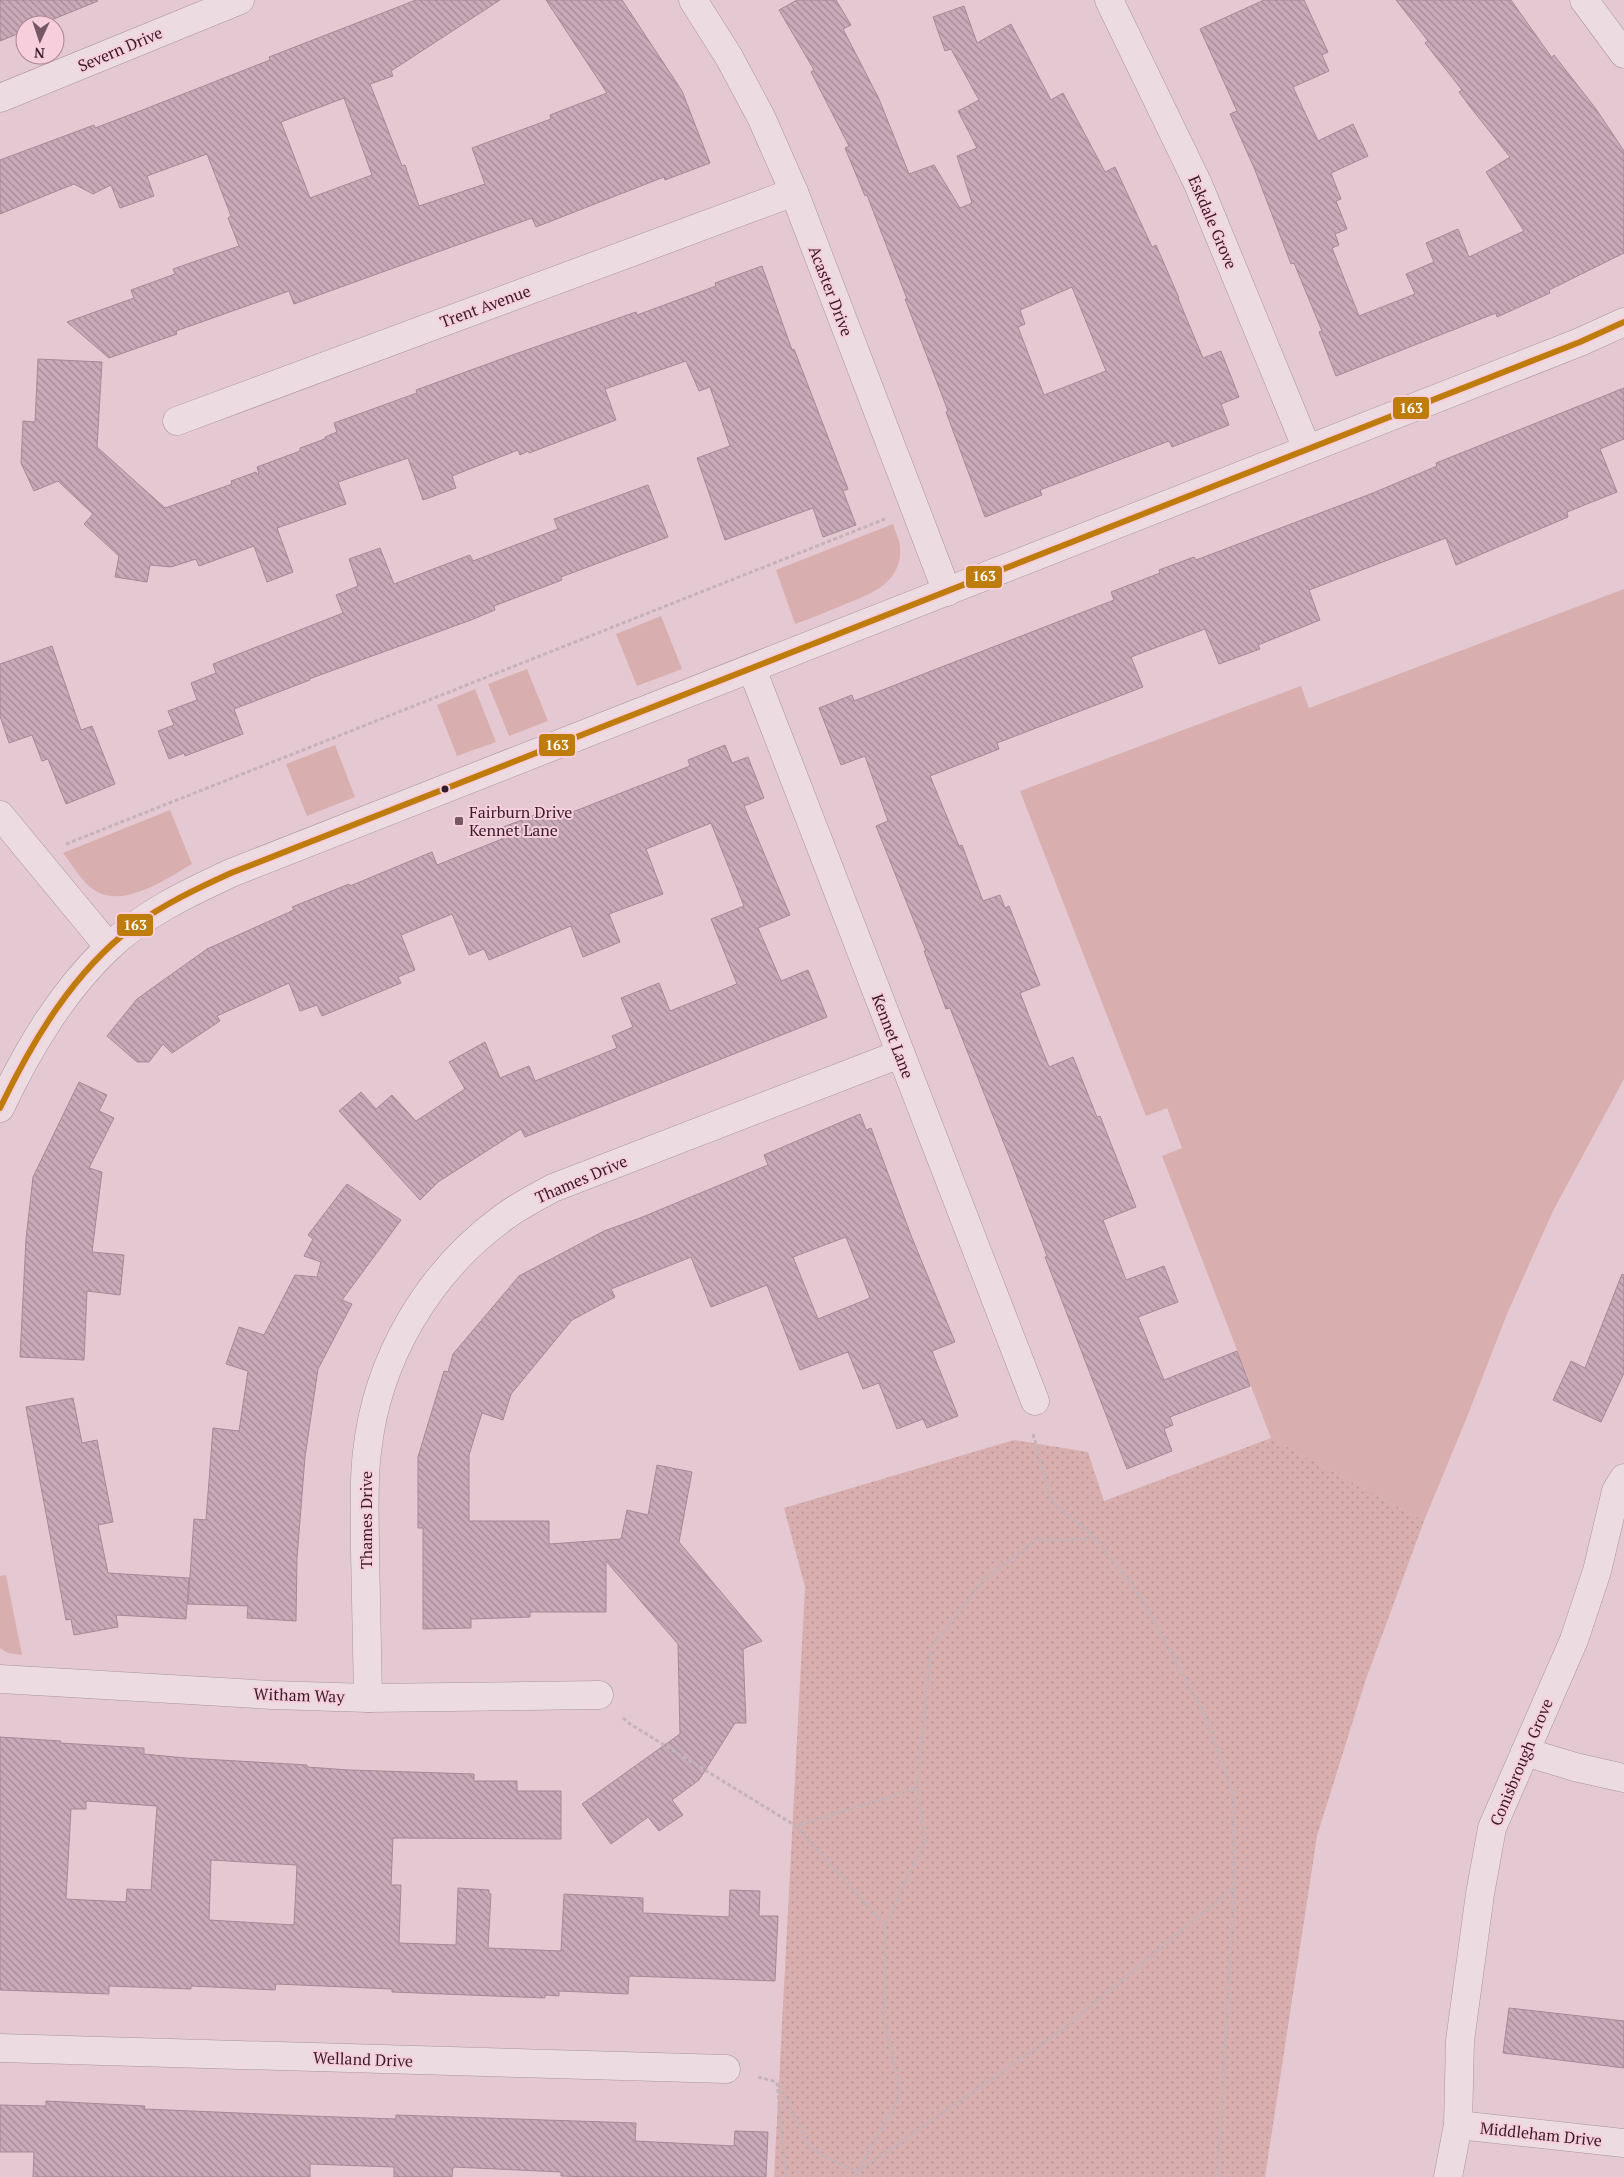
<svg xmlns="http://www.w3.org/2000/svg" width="1624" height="2177" viewBox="0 0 1624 2177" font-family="'PT Serif',serif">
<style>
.grass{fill:#d8aeae}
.park{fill:url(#park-dots)}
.building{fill:url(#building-back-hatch);stroke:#a58997;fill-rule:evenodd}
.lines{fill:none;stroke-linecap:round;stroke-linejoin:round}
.street-casing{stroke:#a9939c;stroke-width:29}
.path{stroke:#c4b3b9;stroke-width:3;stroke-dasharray:4 2.5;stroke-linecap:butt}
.street{stroke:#ecdce1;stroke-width:28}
.bus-1-casing{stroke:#f7cedb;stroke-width:10}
.bus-1{stroke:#be7c0d;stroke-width:6}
.bus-dot{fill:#381b2b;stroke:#f7cedb;stroke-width:2}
.poi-dot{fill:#755865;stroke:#f7cedb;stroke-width:2}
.labels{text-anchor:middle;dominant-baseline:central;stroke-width:4;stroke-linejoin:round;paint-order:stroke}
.street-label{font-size:16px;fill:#381b2b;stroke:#f7cedb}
.poi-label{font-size:16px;fill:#381b2b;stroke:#f7cedb;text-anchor:start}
.line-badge{stroke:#f7cedb;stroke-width:2}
.badge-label{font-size:14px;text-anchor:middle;font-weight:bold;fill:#fff}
</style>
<defs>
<pattern id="park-dots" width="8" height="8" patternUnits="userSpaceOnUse" patternTransform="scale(1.25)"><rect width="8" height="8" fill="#d8aeae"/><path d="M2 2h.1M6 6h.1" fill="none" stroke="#ba9596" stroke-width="1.8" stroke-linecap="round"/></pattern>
<pattern id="building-back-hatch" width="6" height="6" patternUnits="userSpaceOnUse" patternTransform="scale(1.25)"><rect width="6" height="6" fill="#c8aab9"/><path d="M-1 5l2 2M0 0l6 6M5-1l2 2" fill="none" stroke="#a38a97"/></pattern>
</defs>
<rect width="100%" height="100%" fill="#e5c9d2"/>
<g class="grass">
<path d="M893 524C895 531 899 539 900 546 903 583 871 594 843 605 827 612 811 618 795 624L776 570Z"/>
<path d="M1624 589V1079L1553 1211 1507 1314 1467 1417 1424 1521 1271 1438 1162 1156 1182 1148 1167 1108 1146 1116 1020 791 1301 686 1309 708Z"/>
<path d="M661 616 682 669 637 686 616 634Z"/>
<path d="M527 669 548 721 509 736 488 684Z"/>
<path d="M475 689 496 742 457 756 437 705Z"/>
<path d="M335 745 355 797 307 816 286 764Z"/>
<path d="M170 810 192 864C164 880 119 913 89 886 79 877 71 863 63 853Z"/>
<path d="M6 1575 22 1655 8 1653 0 1648V1576Z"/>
</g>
<path class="park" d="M1271 1438 1424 1521 1366 1679 1317 1836 1265 2177H774L805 1587 784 1508 1014 1440 1088 1452 1104 1501Z"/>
<g class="building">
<path d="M0 0H97L98 1 39 25H25V31L0 41Z"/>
<path d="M416 0H500L391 71 393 76 370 84 402 166 405 165 419 206 485 184 472 148 551 119 550 115 607 93 546 0H622L682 91 710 163 665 180 664 177 536 227 532 218 294 304 289 291 176 331 177 334 109 358 67 322 134 298 131 290 175 274 173 269 239 246 228 218 231 216 207 154 147 176 154 196 120 208 111 185 93 194 74 184 0 214V160L94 125 95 128 145 109 270 60 269 57ZM344 98 372 175 310 198 281 122Z"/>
<path d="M797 0H836L851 25 843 29 879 99 909 174 934 165 960 208 972 203 957 156 977 148 958 111 979 100 951 49 945 51 933 17 964 6 977 43 1011 24 1051 100 1063 93 1105 172 1115 167 1152 247 1156 245 1179 298H1178L1203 358 1221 351 1239 397 1221 404 1229 425 1172 447 1169 441 1040 490 1042 495 985 517 946 412 948 411 905 299H907L867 195 865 196 845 148 849 146 811 72 814 70 779 10ZM1072 287 1106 371 1044 395 1018 327 1025 324 1020 310Z"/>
<path d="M1264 0H1304L1328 52 1322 55 1329 71 1293 87 1318 141 1353 124 1368 156 1331 173 1341 199 1336 201 1347 229 1335 234 1339 245 1332 248 1359 316 1415 294 1406 274 1434 262 1426 243 1458 229 1469 257 1524 231 1486 172 1510 157 1471 108 1459 92 1462 90 1425 43 1428 41 1396 0H1511L1552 58 1554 55 1596 109 1624 151V253L1549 290 1550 293 1497 317 1496 313 1336 376 1319 332 1322 331 1294 263 1291 264 1255 170 1230 114 1237 111 1200 29Z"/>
<path d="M762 266 792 350 794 349 848 489 843 491 856 525 823 537 813 508 725 540 697 458 730 446 710 387 699 391 686 361 605 389 616 420 529 453 528 451 520 455 518 450 452 476 456 488 423 500 408 458 338 482 346 504 277 528 293 572 267 582 254 546 199 566 196 559 171 567 150 565 147 582 115 577 119 556 84 524 93 514 58 481 34 491 21 463 23 421 35 422 38 359 102 362 97 447 165 508 232 484 231 481 256 472 257 474H259L257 467 300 451V448L325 439V437L337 432 334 423 417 393 416 390 515 354 636 312 637 315 716 286 715 283Z"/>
<path d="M1624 388V439L1600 449 1617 492 1567 512 1568 517 1456 565 1446 538 1309 590 1320 620 1258 645 1260 649 1219 664 1205 629 1131 657 1143 687 997 743 999 749 930 776 959 846 962 845 983 901 1000 895 1005 908 1009 906 1040 985 1020 993 1049 1067 1073 1057 1097 1117 1100 1116 1136 1207 1103 1220 1126 1280 1164 1266 1178 1302 1138 1317 1164 1380 1237 1351 1250 1386 1170 1417 1173 1425 1164 1429 1172 1451 1127 1469 1045 1257 1047 1256 1009 1156 950 1008 946 1009 924 951H926L876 826 888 821 865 756 841 765 819 708 852 695 854 701 1114 600 1111 592 1160 573 1159 570 1194 557 1196 560 1373 493 1437 466 1436 463Z"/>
<path d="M648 485 668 537 561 577 562 580 494 606 495 610 471 620 309 679 310 680 234 709 243 734 185 756 184 753 169 759 158 731 174 725 168 711 197 700 191 683 216 673 213 664 343 613 336 595 358 586 349 559 380 548 394 584 470 555 473 561 558 529 554 519Z"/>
<path d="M52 646 81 730 92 726 115 784 66 804 48 759 42 761 32 735 9 743 0 716V664Z"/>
<path d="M725 745 732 763 748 757 764 798 744 806 790 915 758 928 781 981 808 970 827 1017 525 1137 521 1129 438 1182 420 1200 339 1111 361 1092 376 1109 392 1095 416 1121 465 1089 449 1062 485 1042 500 1078 529 1066 535 1081 617 1048 612 1036 633 1027 621 998 659 983 670 1011 737 984 711 919 744 906 711 823 646 849 663 894 609 914 620 942 583 957 571 926 489 960 484 949 469 955 452 914 401 935 415 970 398 977 401 983 322 1016 317 1005 300 1011 289 983 217 1016 220 1021 172 1053 163 1044 149 1062H137L107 1036 137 999 207 949 294 910 292 907 349 884 350 886 432 852 437 865 502 839 498 829 548 810 552 820 690 766 688 760Z"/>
<path d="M79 1082 107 1095 99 1111 114 1118 89 1168 102 1172 92 1252 124 1255 120 1295 87 1291 84 1360 20 1357 26 1239 33 1177Z"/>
<path d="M860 1114 866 1130 871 1128 912 1238 955 1342 932 1351 958 1416 927 1428 923 1419 897 1429 879 1383 863 1389 848 1352 800 1370 767 1285 711 1307 691 1257 611 1289 615 1297 572 1320 511 1394 503 1420 482 1413 469 1455V1521H549V1544L621 1539 627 1510 648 1515 657 1465 692 1472 679 1542 762 1641 743 1649 746 1723H735L699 1780 672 1800 683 1815 659 1831 648 1817 611 1844 582 1804 680 1734 678 1644 606 1561V1612H530V1617L471 1619V1628L423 1629V1528H418V1457L444 1371 448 1372 453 1354 519 1276 604 1231 640 1218 768 1165 764 1155ZM846 1237 870 1298 818 1319 793 1257Z"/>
<path d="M347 1184 401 1220 342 1300 352 1304 318 1369 305 1457 297 1558 296 1621 247 1618 248 1606 188 1604 194 1519 206 1520 213 1428 239 1431 248 1371 226 1364 239 1327 264 1335 295 1275 317 1277 321 1262 304 1256 313 1239 308 1235Z"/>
<path d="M1622 1274 1624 1275V1373L1601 1422 1553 1400 1571 1361 1585 1368Z"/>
<path d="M73 1398 82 1443 97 1440 113 1522 98 1525 108 1573 189 1578 186 1619 116 1615 118 1627 74 1635 71 1619 66 1620 26 1407Z"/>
<path d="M0 1737 61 1741 60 1743 144 1748V1754L185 1758 307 1765V1767L349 1770 474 1774V1781H517V1791H561V1839L393 1838 391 1885H401L399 1943 456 1945 458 1888 489 1890V1894H491L488 1948 561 1951 564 1894 643 1898V1913L729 1917 730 1890 760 1891 759 1916H778L775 1981 629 1976 628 1994 559 1991V1996L545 1995V1998L392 1992V1989L276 1984 275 1990 191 1986V1989L109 1986V1994L0 1990ZM86 1801 157 1806 151 1890 127 1889 126 1902 66 1899 71 1809H86ZM211 1860 297 1865 294 1925 209 1920Z"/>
<path d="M1509 2008 1624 2021V2068L1503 2053Z"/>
<path d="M46 2101 145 2106 144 2109 310 2116 396 2119V2115L636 2123 635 2141 734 2146 735 2131 768 2132 766 2177H593L561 2176V2172L453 2167 452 2177H394V2167L310 2164V2177H33L34 2152H0V2105L46 2106Z"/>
</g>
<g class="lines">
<g class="street-casing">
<g id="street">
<path d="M693 0 729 57 762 119 794 192 947 592"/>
<path d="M1109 0 1198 184 1307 449"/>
<path d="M1584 0 1624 54"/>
<path d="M0 98 240 0"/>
<path d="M177 421 794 192"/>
<path d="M752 669 1035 1401"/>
<path d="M0 815 109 947"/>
<path d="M0 1108C28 1049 61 993 108 948 143 914 188 893 231 873L1580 342 1624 322"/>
<path d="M0 1679 272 1695 368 1698 599 1695"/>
<path d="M368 1698C367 1648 366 1599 365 1550 365 1517 363 1484 367 1452 377 1359 428 1272 504 1217 519 1206 536 1197 553 1188L900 1054"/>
<path d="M1525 1752 1575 1767 1624 1778"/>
<path d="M0 2048 726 2069"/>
<path d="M1458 2125 1624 2143"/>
<path d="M1448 2177 1458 2125 1460 2041 1480 1894 1492 1828 1574 1640 1597 1571 1616 1491 1624 1478"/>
</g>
</g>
<g class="path">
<path d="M66 844 885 519"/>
<path d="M1033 1434 1051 1500 1096 1539 1140 1596 1202 1709 1233 1794 1234 1887"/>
<path d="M623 1718 630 1724 796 1826"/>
<path d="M885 1925 925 1841 917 1788 931 1648 984 1579 1036 1540 1096 1539"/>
<path d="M758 2077 777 2082"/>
<path d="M857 2172 1058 2033 1234 1887 1218 2177"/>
<path d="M786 2177 777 2082 811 2149 857 2172"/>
<path d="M856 2177 857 2172 901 2095 884 2020 885 1925 796 1826 917 1788"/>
</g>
<use href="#street" class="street"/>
<g class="bus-1-casing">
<path id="bus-1" d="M0 1108C33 1040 73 972 134 926 164 904 198 888 231 873L1580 342 1624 322"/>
</g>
<use href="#bus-1" class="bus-1"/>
</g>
<circle class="bus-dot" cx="445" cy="789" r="4.5"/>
<rect class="poi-dot" x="454" y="816" width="10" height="10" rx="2.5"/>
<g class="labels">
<g class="street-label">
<text transform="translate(120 49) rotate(-23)">Severn Drive</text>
<text transform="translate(1213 222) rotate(67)">Eskdale Grove</text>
<text transform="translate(831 291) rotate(69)">Acaster Drive</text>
<text transform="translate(485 306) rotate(-20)">Trent Avenue</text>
<text transform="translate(893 1036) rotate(69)">Kennet Lane</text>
<text transform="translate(581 1179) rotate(-23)">Thames Drive</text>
<text transform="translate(366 1520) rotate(-90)">Thames Drive</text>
<text transform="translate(299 1695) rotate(2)">Witham Way</text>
<text transform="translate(1521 1762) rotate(-67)">Conisbrough Grove</text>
<text transform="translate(363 2059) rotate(2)">Welland Drive</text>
<text transform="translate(1541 2134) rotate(6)">Middleham Drive</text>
</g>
<g class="poi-label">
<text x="469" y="812">Fairburn Drive<tspan x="469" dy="18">Kennet Lane</tspan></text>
</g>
</g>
<g class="line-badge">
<rect x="1392" y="396" width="38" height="24" rx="5" fill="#be7c0d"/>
<rect x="965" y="565" width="38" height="24" rx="5" fill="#be7c0d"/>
<rect x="538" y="733" width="38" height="24" rx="5" fill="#be7c0d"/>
<rect x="116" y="913" width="38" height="24" rx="5" fill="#be7c0d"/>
</g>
<g class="badge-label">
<text x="1411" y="413">163</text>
<text x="984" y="581">163</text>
<text x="557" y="750">163</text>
<text x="135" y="930">163</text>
</g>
<g transform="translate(40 40) rotate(183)"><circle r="24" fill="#f7cedb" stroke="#ab8695"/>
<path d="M0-4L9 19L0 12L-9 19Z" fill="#755865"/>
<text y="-8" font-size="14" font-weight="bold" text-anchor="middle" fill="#381b2b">N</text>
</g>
</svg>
